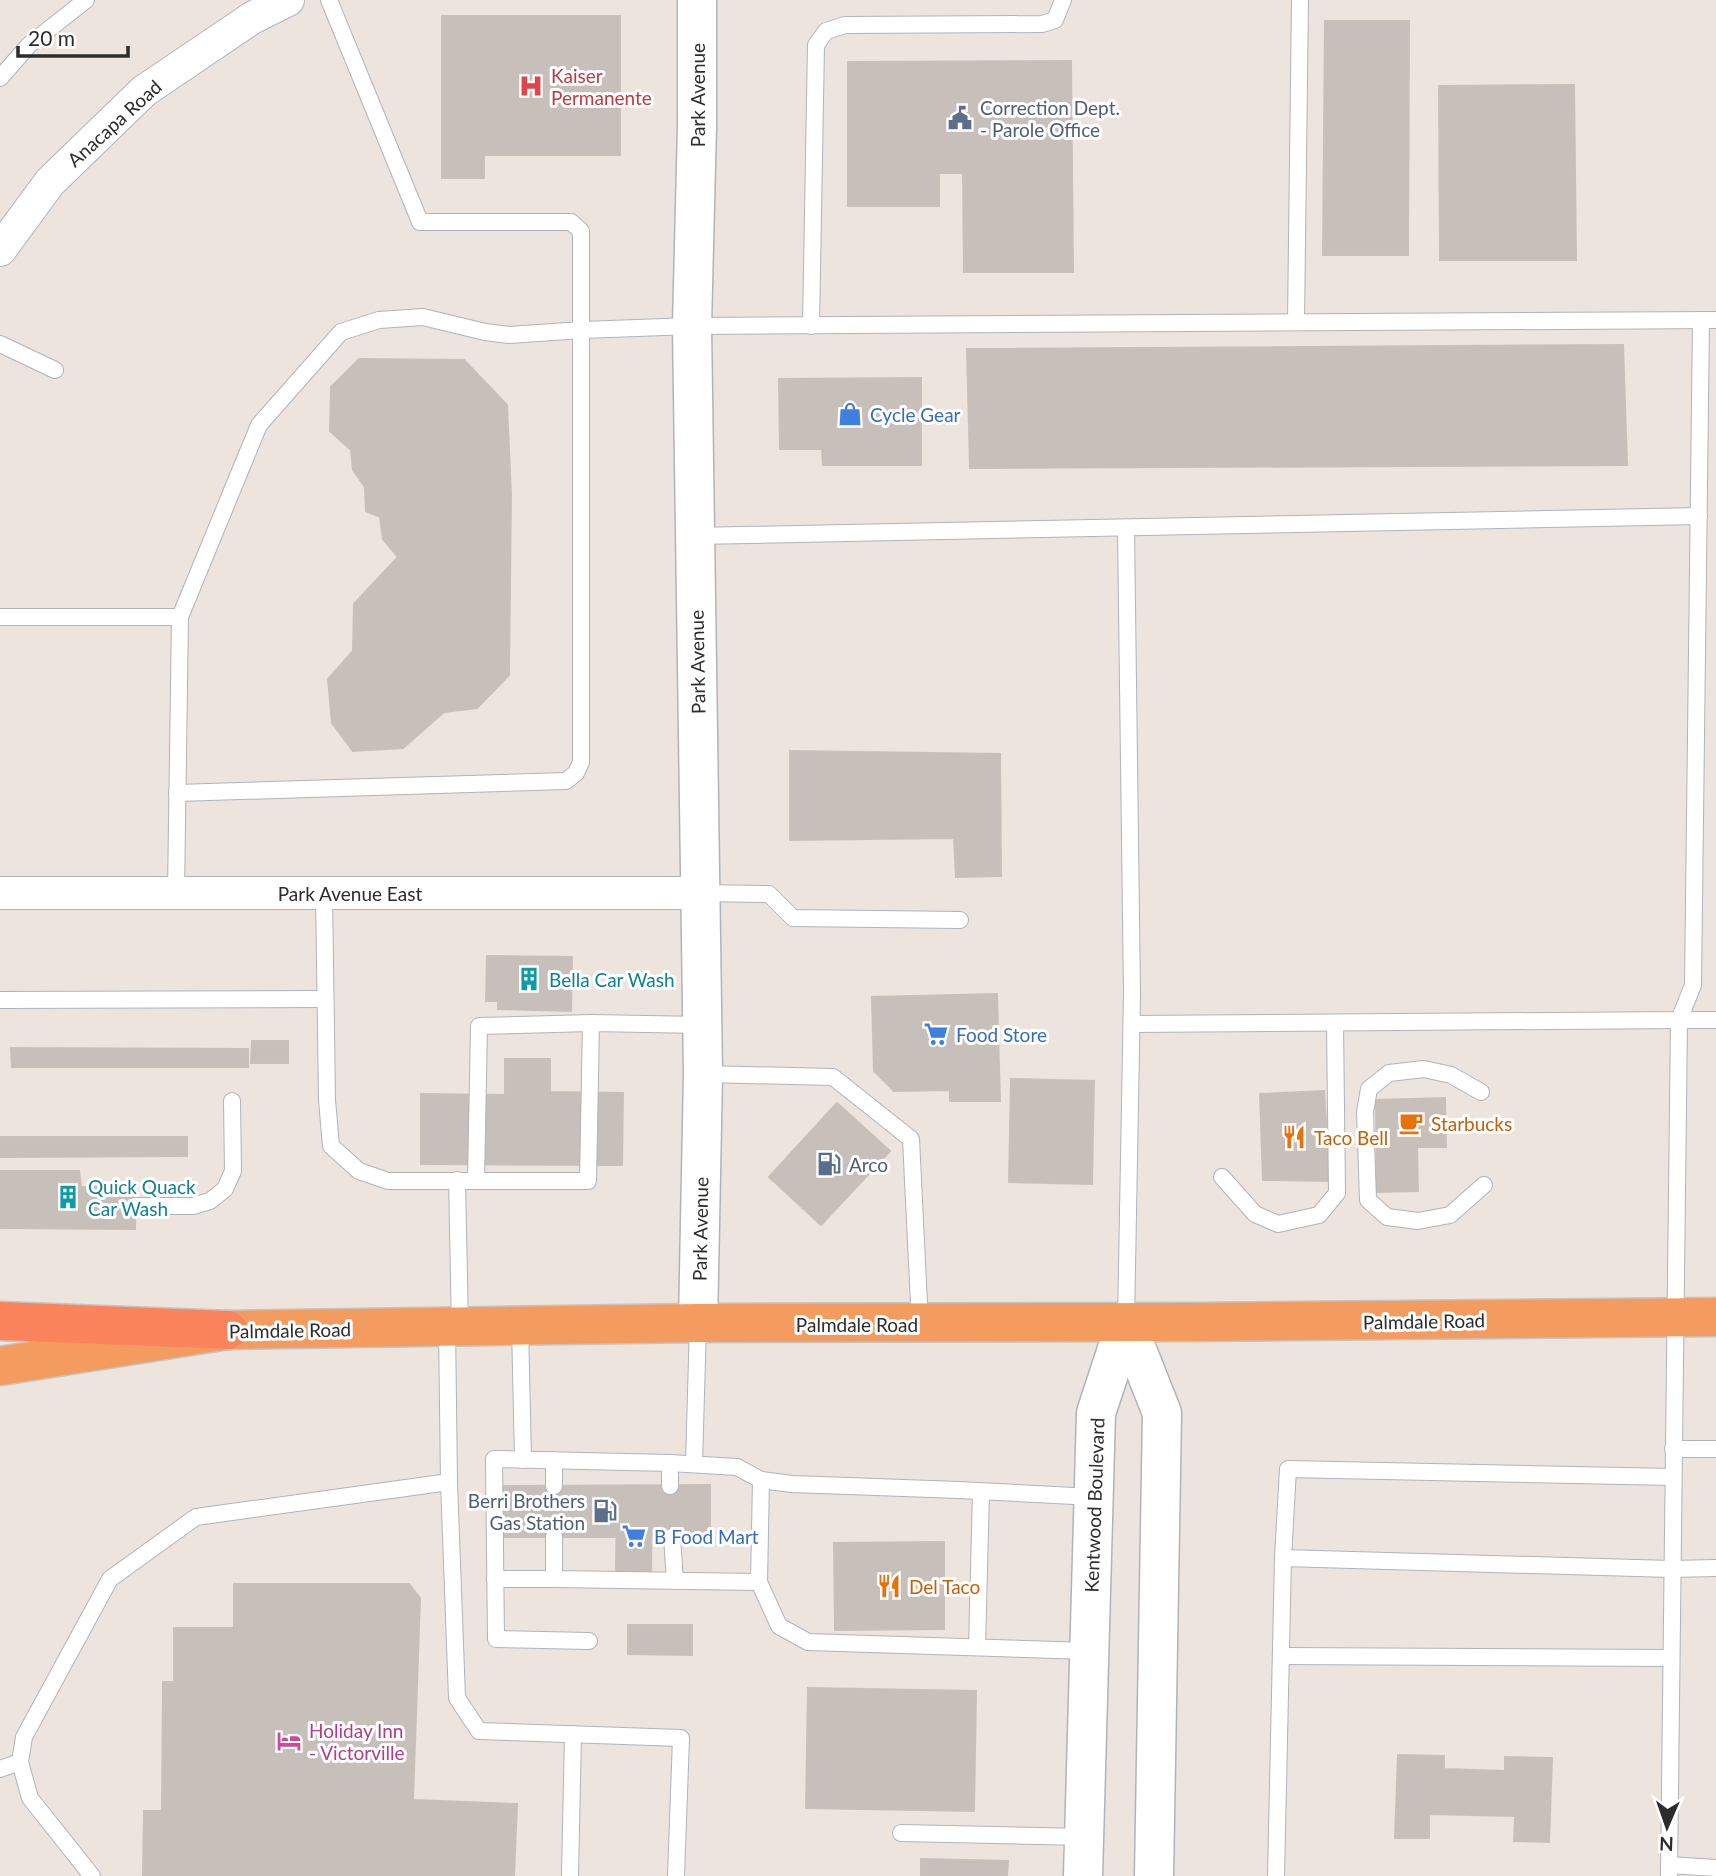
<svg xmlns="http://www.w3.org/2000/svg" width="1716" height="1876" viewBox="0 0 1716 1876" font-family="Lato,sans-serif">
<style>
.building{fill:#c6bfba;stroke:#c9c0b8;stroke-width:2}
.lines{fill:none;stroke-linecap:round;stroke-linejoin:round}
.service-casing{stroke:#afb4bc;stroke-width:18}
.minor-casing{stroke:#afb4bc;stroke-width:34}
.tertiary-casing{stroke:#afb4bc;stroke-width:41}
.trunk-casing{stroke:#c4c4c4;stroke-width:41}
.motorway-casing{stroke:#c4c4c4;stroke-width:41}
.service{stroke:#fff;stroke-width:16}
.minor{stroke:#fff;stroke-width:32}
.tertiary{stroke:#fff;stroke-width:38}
.trunk{stroke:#f49c60;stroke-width:38}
.motorway{stroke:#fb845c;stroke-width:38}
.labels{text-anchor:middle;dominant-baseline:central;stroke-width:6;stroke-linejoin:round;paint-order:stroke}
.health-label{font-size:19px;fill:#be3a42;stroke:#fff;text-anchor:start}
.street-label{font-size:19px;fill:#2c2c2c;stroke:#fff}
.service-label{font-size:19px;fill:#4e5e75;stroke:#fff;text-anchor:start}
.shop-label{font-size:19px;fill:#366cbe;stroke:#fff;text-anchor:start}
.culture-label{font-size:19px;fill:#0d838f;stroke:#fff;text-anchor:start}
.food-label{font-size:19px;fill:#c56008;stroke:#fff;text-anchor:start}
.hotel-label{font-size:19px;fill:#b23c85;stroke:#fff;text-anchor:start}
</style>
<rect width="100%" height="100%" fill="#ede4de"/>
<g class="building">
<path d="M442 16H620V155H484V178H442Z"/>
<path d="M1325 21H1409L1408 255H1323Z"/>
<path d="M1071 61 1073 272H964L963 173H939V206H848V62Z"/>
<path d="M1574 85 1576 260H1440L1439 86Z"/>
<path d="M1623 345 1627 465 970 468 967 349Z"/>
<path d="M359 359 464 360 507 405 511 494 509 675 477 708 444 712 403 748 353 751 332 723 328 679 353 651 354 604 398 557 383 539 380 517 366 511 365 487 353 470 351 450 330 431 331 387Z"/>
<path d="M921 378V465H823L822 449H780L779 379Z"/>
<path d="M790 751 1000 754 1001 876 956 877 954 838 790 840Z"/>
<path d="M487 956 572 957 571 1011 498 1009V1001H486Z"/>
<path d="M997 994 1000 1101H950V1090L894 1091 874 1071 872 997Z"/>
<path d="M252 1041H288V1063H251Z"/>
<path d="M11 1048 248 1049V1067H12Z"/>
<path d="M505 1059H550V1092L623 1093 622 1165 421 1164V1094L505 1095Z"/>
<path d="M1011 1079 1094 1081 1092 1184 1009 1182Z"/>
<path d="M1324 1091 1330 1181 1263 1180 1260 1094Z"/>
<path d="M1445 1098 1446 1147H1417L1418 1191 1377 1192 1376 1100Z"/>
<path d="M837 1103 890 1151 821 1225 769 1177Z"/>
<path d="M0 1137H187V1156L0 1157Z"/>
<path d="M0 1171H79L81 1187 136 1186 135 1229 0 1228Z"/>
<path d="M710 1485V1537H500V1486Z"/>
<path d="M617 1501 652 1502 651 1572 616 1571Z"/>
<path d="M944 1542V1629L835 1630 834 1543Z"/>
<path d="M234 1584H409L420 1598 413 1800 517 1804 514 1876H143L144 1811H162L163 1682H174V1628H234Z"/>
<path d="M628 1625H692V1655L628 1654Z"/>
<path d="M808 1688 976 1691 974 1811 806 1808Z"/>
<path d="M1398 1755 1444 1756V1769L1505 1771V1757L1552 1758 1549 1842 1514 1841 1515 1816 1429 1814V1838H1395Z"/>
<path d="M921 1859 1008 1861 1007 1876H921Z"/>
</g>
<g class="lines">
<g class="service-casing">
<g id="service">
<path d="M0 78 29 45 86 0"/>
<path d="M1296 322 1300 0"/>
<path d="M811 326 816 45 826 31 845 25 1042 24 1055 20 1063 0"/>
<path d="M0 344 55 370"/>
<path d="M695 536 1699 516"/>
<path d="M0 617H180"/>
<path d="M177 793 566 781 576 773 581 762V231L571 222H420L329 0"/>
<path d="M176 893 180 617 259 425 341 332 379 320 423 317 485 332 509 335 582 330 692 326 1716 320"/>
<path d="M324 893 327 1100 331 1146 359 1171 388 1181H588L591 1023"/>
<path d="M699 893 769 894 793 918 960 920"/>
<path d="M0 1000 325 999"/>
<path d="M1132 1024 1679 1020 1693 985 1701 320"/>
<path d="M704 1074 833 1077 911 1139 920 1324"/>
<path d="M1481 1092 1451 1075 1424 1069 1389 1073 1369 1089 1365 1112 1368 1200 1387 1217 1418 1221 1450 1215 1484 1185"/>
<path d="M1222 1177 1255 1214 1278 1224 1319 1215 1337 1193 1335 1023"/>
<path d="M457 1180 460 1327"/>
<path d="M476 1180 479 1026 591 1023 702 1025"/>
<path d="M135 1206H193L210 1201 225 1189 233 1171 232 1101"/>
<path d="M1126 1322 1132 994 1126 528"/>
<path d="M520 1326 523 1460"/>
<path d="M447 1327 449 1482"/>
<path d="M1673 1449H1716"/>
<path d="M670 1463V1486"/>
<path d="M694 1464 698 1323"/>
<path d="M761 1480 759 1582 779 1626 808 1642 1089 1651"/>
<path d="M554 1486V1460"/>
<path d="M554 1537V1579L759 1582"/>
<path d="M672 1537 675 1581"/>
<path d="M1283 1558 1671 1569 1716 1568"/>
<path d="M495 1579H554"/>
<path d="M589 1641 496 1639 494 1459 670 1463 737 1467 761 1480 792 1484 959 1490 1093 1497"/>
<path d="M977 1647 981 1492"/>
<path d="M1282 1656 1671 1658"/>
<path d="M0 1769 20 1762"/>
<path d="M901 1833 1084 1837"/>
<path d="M1669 1865 1716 1868"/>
<path d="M92 1876 30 1798 20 1762 24 1737 110 1579 196 1517 449 1482 457 1698 479 1731 681 1738 676 1876"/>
<path d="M570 1876 573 1734"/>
<path d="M1276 1876 1283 1558 1288 1469 1673 1477"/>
<path d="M1669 1876 1679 1020H1716"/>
</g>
</g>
<g class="minor-casing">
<g id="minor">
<path d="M0 250 50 182 144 91 252 18 288 0"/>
<path d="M0 893H699"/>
</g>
</g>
<g class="tertiary-casing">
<g id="tertiary">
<path d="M697 0V126L692 326 703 1074 698 1323"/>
<path d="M1126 1322 1162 1413 1154 1876"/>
<path d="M1083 1876 1096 1413 1126 1322"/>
</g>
</g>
<g class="trunk-casing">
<path id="trunk" d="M0 1366 228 1330 698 1323 1196 1322 1716 1317"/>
</g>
<g class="motorway-casing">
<path id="motorway" d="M0 1321 228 1330"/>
</g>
<use href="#service" class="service"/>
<use href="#minor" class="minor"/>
<use href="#tertiary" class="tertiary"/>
<use href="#trunk" class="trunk"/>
<use href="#motorway" class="motorway"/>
</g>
<defs>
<g id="hospital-bare" transform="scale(1.89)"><path d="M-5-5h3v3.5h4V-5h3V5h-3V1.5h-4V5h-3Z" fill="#e0444e" stroke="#fff" stroke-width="2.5" paint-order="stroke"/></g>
<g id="civic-bare" transform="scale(1.89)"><path d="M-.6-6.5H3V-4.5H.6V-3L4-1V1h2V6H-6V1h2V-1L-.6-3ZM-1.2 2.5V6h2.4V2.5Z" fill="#5c6f8a" stroke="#fff" stroke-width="2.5" paint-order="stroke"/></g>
<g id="shop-bare" transform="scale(1.89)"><path d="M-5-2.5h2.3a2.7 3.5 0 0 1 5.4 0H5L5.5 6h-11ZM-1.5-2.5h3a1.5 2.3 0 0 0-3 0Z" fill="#3f7fe0" stroke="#fff" stroke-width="2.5" paint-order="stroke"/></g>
<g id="building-bare" transform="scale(1.89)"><path d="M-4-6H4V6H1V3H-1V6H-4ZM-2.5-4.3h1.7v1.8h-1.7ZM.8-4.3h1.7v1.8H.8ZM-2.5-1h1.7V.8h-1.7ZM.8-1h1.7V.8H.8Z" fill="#0f9aa8" stroke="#fff" stroke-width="2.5" paint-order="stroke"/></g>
<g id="supermarket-bare" transform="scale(1.89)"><path d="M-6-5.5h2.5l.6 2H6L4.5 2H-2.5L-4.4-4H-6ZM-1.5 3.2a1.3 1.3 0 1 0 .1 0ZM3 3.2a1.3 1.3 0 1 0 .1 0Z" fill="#3f7fe0" stroke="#fff" stroke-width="2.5" paint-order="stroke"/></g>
<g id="cafe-bare" transform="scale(1.89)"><path d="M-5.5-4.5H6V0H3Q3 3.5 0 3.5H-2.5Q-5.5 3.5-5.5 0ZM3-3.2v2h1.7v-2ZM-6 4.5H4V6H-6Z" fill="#e8710a" stroke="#fff" stroke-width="2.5" paint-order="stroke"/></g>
<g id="restaurant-bare" transform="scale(1.89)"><path d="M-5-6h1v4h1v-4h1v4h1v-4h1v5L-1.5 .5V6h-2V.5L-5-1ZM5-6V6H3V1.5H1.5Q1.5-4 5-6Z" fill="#e8710a" stroke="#fff" stroke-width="2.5" paint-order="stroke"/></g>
<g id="fuel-bare" transform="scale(1.89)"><path d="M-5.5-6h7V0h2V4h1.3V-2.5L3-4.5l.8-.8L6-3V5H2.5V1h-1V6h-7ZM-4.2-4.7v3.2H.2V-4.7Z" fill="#5c6f8a" stroke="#fff" stroke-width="2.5" paint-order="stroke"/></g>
<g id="hotel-bare" transform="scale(1.89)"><path d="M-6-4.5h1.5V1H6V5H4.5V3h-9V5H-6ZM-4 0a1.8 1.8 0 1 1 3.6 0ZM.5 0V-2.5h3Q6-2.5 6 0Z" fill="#d1479c" stroke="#fff" stroke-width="2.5" paint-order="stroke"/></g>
</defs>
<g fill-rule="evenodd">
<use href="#hospital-bare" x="531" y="86"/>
<use href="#civic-bare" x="960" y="118"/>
<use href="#shop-bare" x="850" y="414"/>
<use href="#building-bare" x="529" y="979"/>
<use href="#supermarket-bare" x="936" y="1034"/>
<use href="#cafe-bare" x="1411" y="1123"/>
<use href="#restaurant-bare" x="1294" y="1137"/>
<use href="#fuel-bare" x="829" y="1164"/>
<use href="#building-bare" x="68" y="1197"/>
<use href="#fuel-bare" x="605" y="1511"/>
<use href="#supermarket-bare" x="634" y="1536"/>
<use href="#restaurant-bare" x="889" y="1586"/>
<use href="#hotel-bare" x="289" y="1741"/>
</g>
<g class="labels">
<g class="health-label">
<text x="551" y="75">Kaiser<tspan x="551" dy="22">Permanente</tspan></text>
</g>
<g class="street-label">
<text transform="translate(697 95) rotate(-90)">Park Avenue</text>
<text transform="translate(114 123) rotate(-42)">Anacapa Road</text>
<text transform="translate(697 662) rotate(-91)">Park Avenue</text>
<text x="350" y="893">Park Avenue East</text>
<text transform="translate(700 1229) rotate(-89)">Park Avenue</text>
<text transform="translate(1424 1321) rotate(-1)">Palmdale Road</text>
<text x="857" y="1324">Palmdale Road</text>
<text transform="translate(290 1330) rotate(-1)">Palmdale Road</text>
<text transform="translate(1094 1505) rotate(-88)">Kentwood Boulevard</text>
</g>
<g class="service-label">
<text x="980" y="107">Correction Dept.<tspan x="980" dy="22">- Parole Office</tspan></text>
<text x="849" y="1164">Arco</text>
<text x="585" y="1500" text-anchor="end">Berri Brothers<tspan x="585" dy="22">Gas Station</tspan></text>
</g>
<g class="shop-label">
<text x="870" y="414">Cycle Gear</text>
<text x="956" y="1034">Food Store</text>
<text x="654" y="1536">B Food Mart</text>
</g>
<g class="culture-label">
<text x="549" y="979">Bella Car Wash</text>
<text x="88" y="1186">Quick Quack<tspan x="88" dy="22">Car Wash</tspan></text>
</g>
<g class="food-label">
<text x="1431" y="1123">Starbucks</text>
<text x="1314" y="1137">Taco Bell</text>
<text x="909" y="1586">Del Taco</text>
</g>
<g class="hotel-label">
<text x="309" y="1730">Holiday Inn<tspan x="309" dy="22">- Victorville</tspan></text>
</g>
</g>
<g transform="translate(1667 1827) rotate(182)" stroke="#ffffff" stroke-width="5" paint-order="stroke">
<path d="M0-5L12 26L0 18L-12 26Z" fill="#2c2c2c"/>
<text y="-10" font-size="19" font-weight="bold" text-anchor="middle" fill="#2c2c2c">N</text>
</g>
<path d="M18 46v10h110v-10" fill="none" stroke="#2c2c2c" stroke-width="3.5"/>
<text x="28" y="46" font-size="21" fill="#2c2c2c" stroke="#ffffff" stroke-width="5" paint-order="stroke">20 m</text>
</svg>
